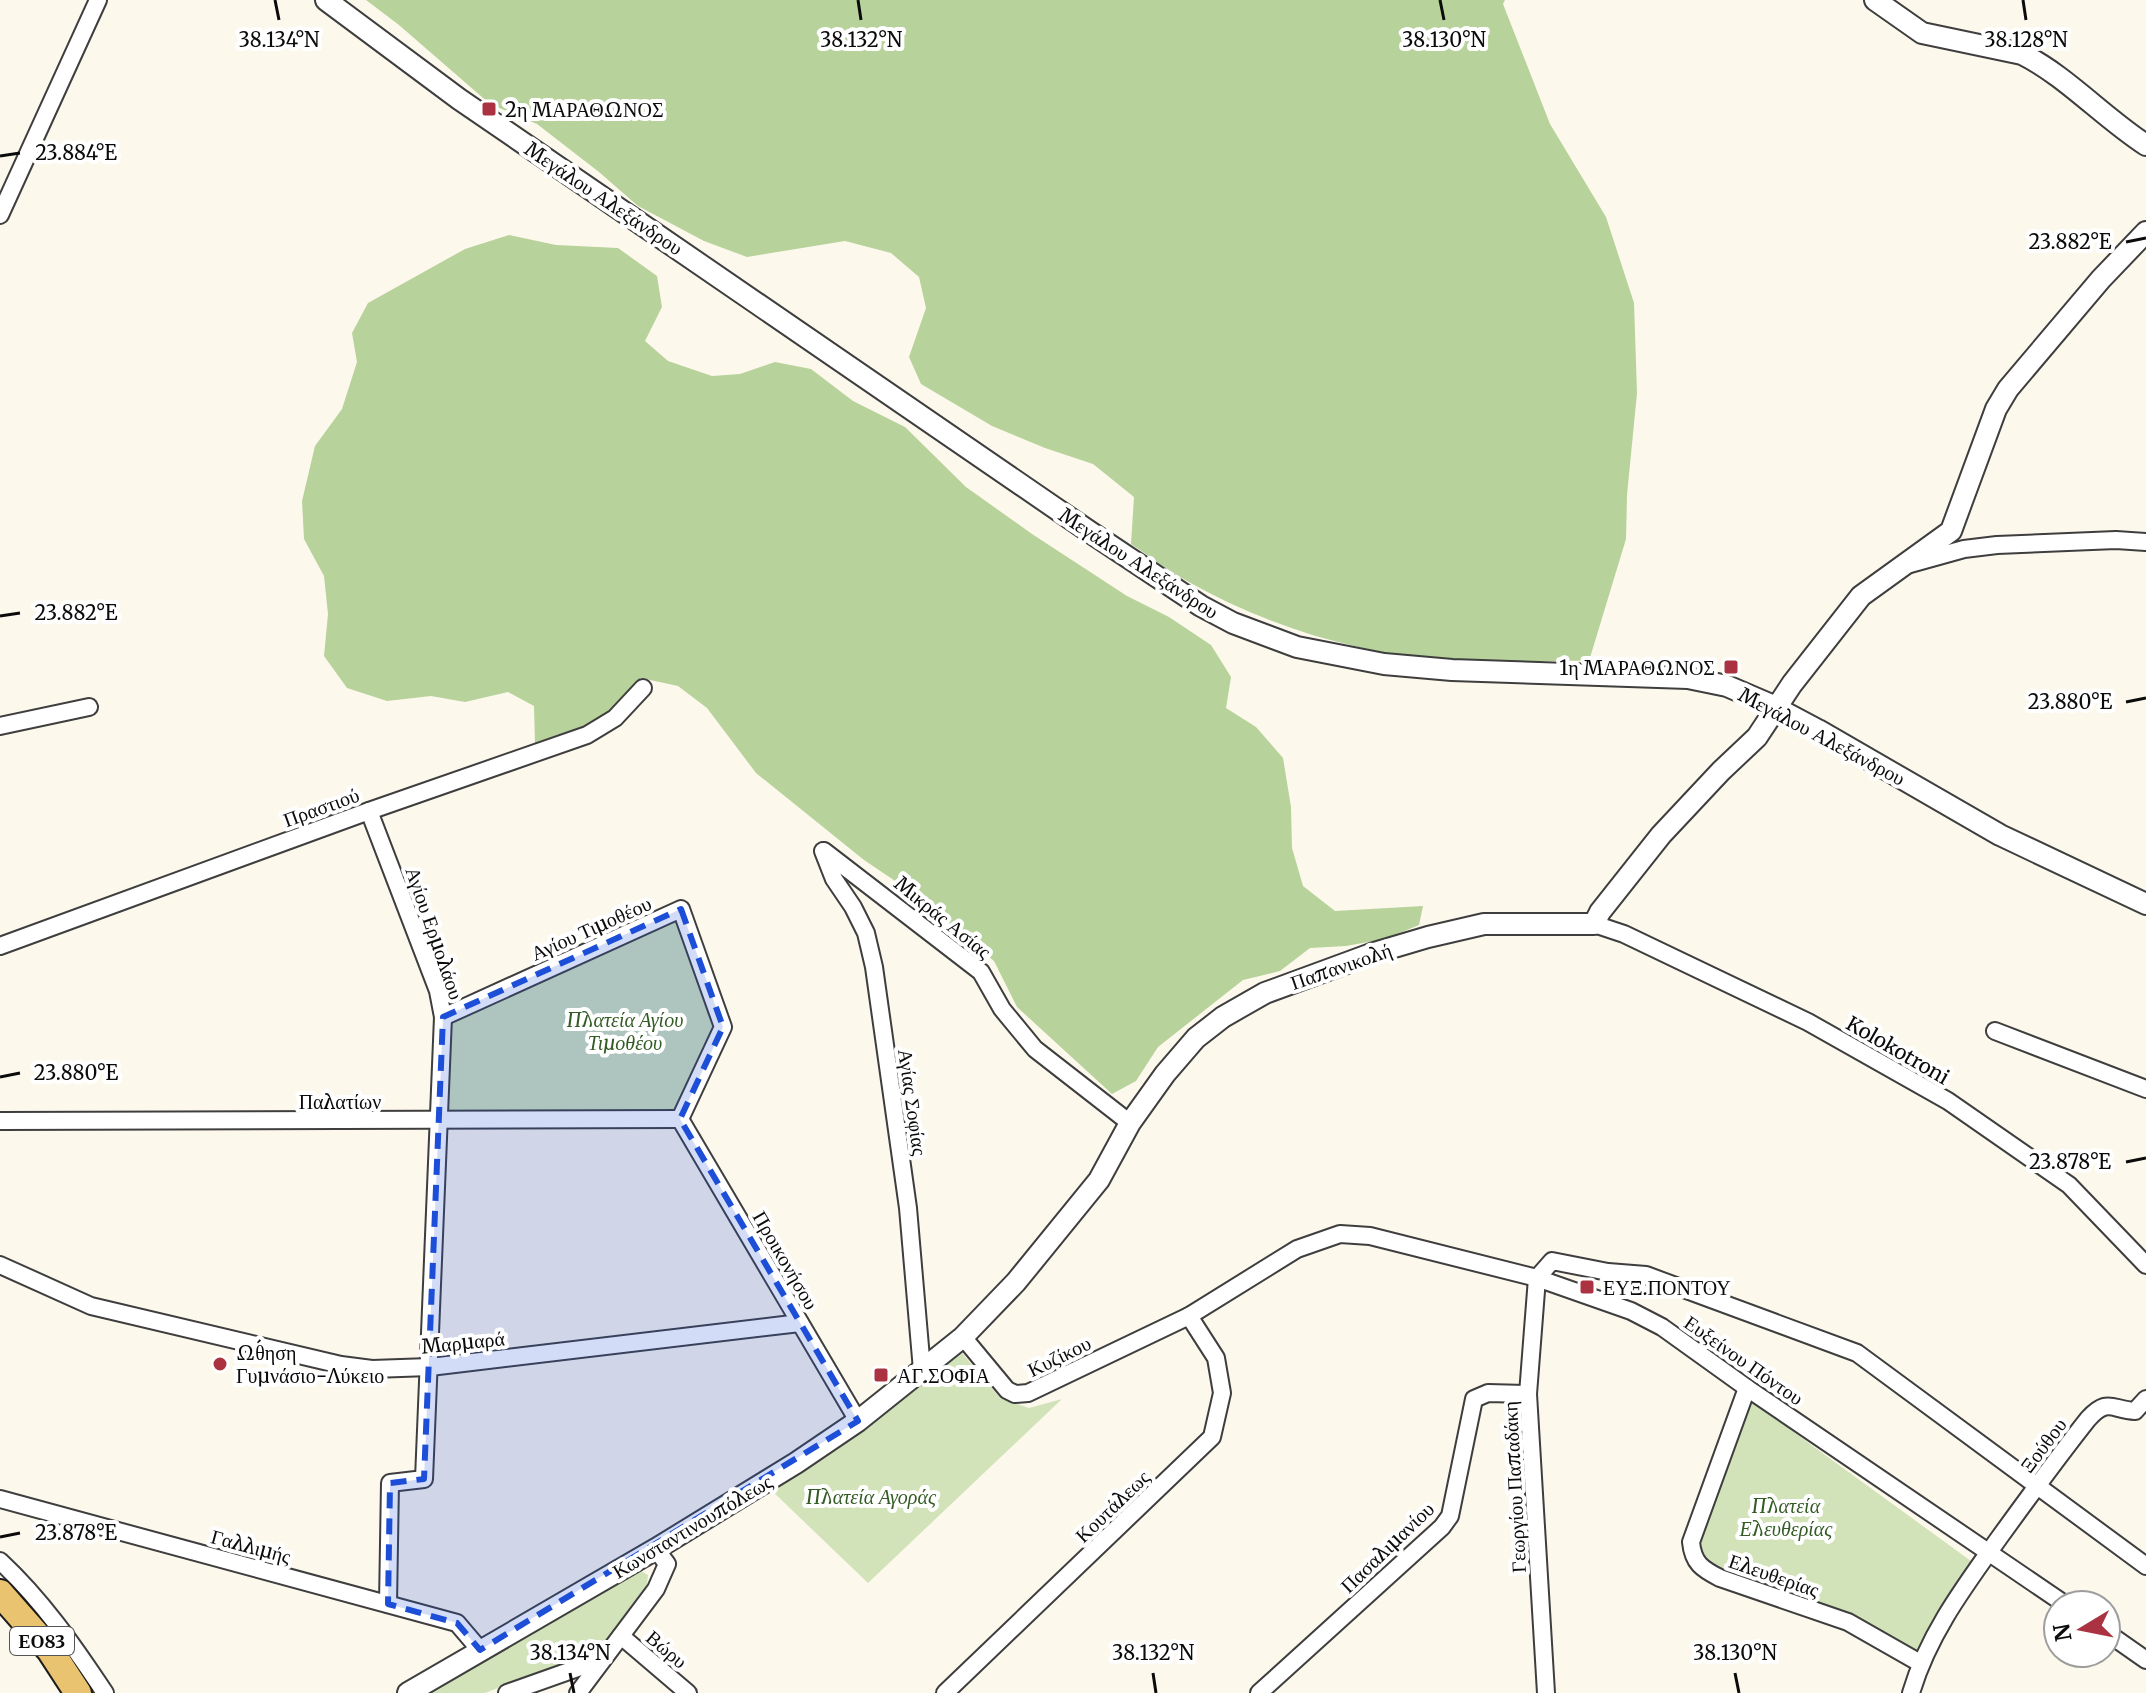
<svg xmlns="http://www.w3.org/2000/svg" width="2146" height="1693" viewBox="0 0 2146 1693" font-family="Merriweather,serif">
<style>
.green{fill:#d2e3ba}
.forest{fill:#b7d29b}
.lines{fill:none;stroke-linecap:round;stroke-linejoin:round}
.minor-casing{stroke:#3e3e3e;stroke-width:20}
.tertiary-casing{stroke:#3e3e3e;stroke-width:24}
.primary-casing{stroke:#1c1c1c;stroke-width:30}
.minor{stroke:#fff;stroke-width:16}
.tertiary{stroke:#fff;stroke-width:20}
.primary{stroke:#e9c370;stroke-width:26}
.marked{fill:#1d4ed8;fill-opacity:0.2;stroke:#1d4ed8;stroke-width:6;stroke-dasharray:16 10;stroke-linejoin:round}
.ticks{fill:none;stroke:#0b0b0b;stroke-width:3}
.poi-dot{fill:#ab3341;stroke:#fff;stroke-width:3}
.labels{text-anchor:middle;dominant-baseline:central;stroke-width:8;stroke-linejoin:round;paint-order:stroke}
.shield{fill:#fff;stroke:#545454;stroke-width:2}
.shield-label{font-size:18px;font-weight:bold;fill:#0b0b0b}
.poi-label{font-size:20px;fill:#0b0b0b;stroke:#fff;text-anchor:start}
.street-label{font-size:20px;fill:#0b0b0b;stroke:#fff}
.park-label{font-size:20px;font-style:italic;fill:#335b24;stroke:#fff}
.ticks-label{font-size:20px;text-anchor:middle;fill:#0b0b0b;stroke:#fff;stroke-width:8;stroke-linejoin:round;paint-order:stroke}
</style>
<rect width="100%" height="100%" fill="#fdf8ec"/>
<g class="green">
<path d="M676 919 715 1027 675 1111 447 1114 448 1022Z"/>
<path d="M961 1352 1000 1398 1029 1408 1062 1399 868 1583 770 1489C839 1451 895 1396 961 1352Z"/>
<path d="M1751 1401 1971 1561 1917 1655 1715 1570 1700 1555 1698 1544Z"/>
<path d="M641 1571 648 1575 647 1584 599 1650 485 1693H429Z"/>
</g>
<g class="forest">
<path d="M366 0H1505L1503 4 1550 124 1606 217 1634 303 1637 393 1627 495 1626 539 1589 661C1543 660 1494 665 1448 661 1356 653 1268 627 1187 581 1168 570 1149 556 1131 544L1134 497 1093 464 1045 448 992 426 921 384 909 357 926 308 919 277 891 253 845 241 747 257 704 241 638 206 599 172 537 124 490 104 399 25Z"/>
<path d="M509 235 556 245 618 248 657 276 662 307 645 341 668 361 712 376 740 374 775 362 811 369 853 401 905 427 966 487 1032 534 1127 596 1169 617 1211 645 1231 677 1226 708 1256 727 1283 758 1291 807 1292 848 1303 886 1335 911 1423 906 1419 925 1385 939 1346 946 1310 948 1280 971 1243 980 1158 1047 1136 1081 1112 1094 1017 1007 994 961 910 891 864 860 756 773 707 708 678 686 641 678 611 712 588 726 535 744 534 706 508 692 465 702 431 696 387 701 347 688 324 656 328 614 324 576 304 539 302 501 315 446 342 409 357 362 352 333 368 303 465 249Z"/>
</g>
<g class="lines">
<g class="minor-casing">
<g id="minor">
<path d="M0 215 98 0"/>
<path d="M1910 564 1964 549 1997 545 2116 540 2146 542"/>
<path d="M0 726 89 707"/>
<path d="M369 811 438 991 443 1017 424 1479 390 1483 388 1604"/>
<path d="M823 851 834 879 853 907 866 933 874 967 908 1208 922 1370"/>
<path d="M824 851 981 972 1002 1009 1035 1049 1130 1123"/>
<path d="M1594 924 1624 934 1808 1022 1948 1101 2069 1185 2146 1265"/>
<path d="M0 946 369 811 587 735 615 718 643 688"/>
<path d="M443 1017 681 909 723 1027 680 1119"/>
<path d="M1995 1031 2146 1089"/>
<path d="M680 1119 858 1421"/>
<path d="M0 1121 680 1119"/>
<path d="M0 1265 91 1306 341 1365 372 1369 430 1367 800 1323"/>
<path d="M963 1337 1007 1390 1015 1394 1028 1393 1189 1316 1297 1249 1340 1234 1370 1236 1537 1278 1631 1311 1662 1327 1747 1388 2066 1605"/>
<path d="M1747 1388 1691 1542C1693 1563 1702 1569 1720 1578L1848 1622 1920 1663"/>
<path d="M0 1499 457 1623 480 1650"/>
<path d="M0 1561C42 1600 73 1645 105 1693"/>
<path d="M2106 1632 2146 1660"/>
<path d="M621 1636 688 1693"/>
<path d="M507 1693 603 1659"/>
<path d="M578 1693 656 1589 667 1564 656 1549"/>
<path d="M945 1693 1212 1437 1222 1393 1216 1358 1189 1316"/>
<path d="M1259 1693 1442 1527 1450 1516 1474 1399 1488 1393 1528 1394"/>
<path d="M1546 1693 1528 1394 1537 1278 1552 1261 1608 1272 1646 1275 1857 1353 2146 1566"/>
<path d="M1911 1693C1928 1635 1964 1587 1999 1538 2028 1498 2057 1458 2088 1419 2108 1397 2112 1410 2135 1411L2146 1399"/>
</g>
</g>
<g class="tertiary-casing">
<g id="tertiary">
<path d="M326 0 459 99 1090 532 1201 606 1233 623 1297 647 1384 664 1452 670 1688 678 1727 686 1769 704 1818 730 2000 835 2146 904"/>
<path d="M1875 0 1922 33 2022 54C2065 75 2104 118 2146 145"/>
<path d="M408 1693 656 1549 796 1463 858 1421 963 1337 1016 1282 1099 1180 1130 1123 1165 1074 1196 1038 1223 1017 1265 993 1374 953 1428 937 1484 924H1594L1600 912 1661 835 1721 771 1757 737 1792 684 1861 596 1951 531 1996 409 2008 389 2101 279 2146 232"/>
</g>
</g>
<g class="primary-casing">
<path id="primary" d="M0 1593 50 1650 78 1693"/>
</g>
<use href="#minor" class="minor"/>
<use href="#tertiary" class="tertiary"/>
<use href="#primary" class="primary"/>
</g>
<path class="marked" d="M681 909 723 1027 680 1119 858 1421 480 1650 457 1623 388 1604 390 1483 424 1479 443 1017Z"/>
<path class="ticks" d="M275 0 279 20M858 0 861 20M1440 0 1444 20M2023 0 2026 20M0 156 20 153M2126 242 2146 238M0 616 20 613M2126 702 2146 698M0 1077 20 1073M2126 1162 2146 1158M0 1537 20 1533M570 1673 574 1693M1153 1673 1156 1693M1735 1673 1739 1693"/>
<g class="poi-dot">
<rect x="481" y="101" width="16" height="16" rx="4"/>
<rect x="1723" y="659" width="16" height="16" rx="4"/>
<rect x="1579" y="1279" width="16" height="16" rx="4"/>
<circle cx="220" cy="1364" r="8"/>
<rect x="873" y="1367" width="16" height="16" rx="4"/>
</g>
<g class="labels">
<rect class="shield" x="10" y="1627" width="64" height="28" rx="6"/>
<g class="shield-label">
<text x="42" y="1641">ΕΟ83</text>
</g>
<g class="poi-label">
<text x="505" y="109">2η ΜΑΡΑΘΩΝΟΣ</text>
<text x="1715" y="667" text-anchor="end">1η ΜΑΡΑΘΩΝΟΣ</text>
<text x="1603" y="1287">ΕΥΞ.ΠΟΝΤΟΥ</text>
<text x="236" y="1352">Ώθηση<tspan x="236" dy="23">Γυμνάσιο-Λύκειο</tspan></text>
<text x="897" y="1375">ΑΓ.ΣΟΦΙΑ</text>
</g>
<g class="street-label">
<text transform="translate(604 198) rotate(34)">Μεγάλου Αλεξάνδρου</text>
<text transform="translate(1139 563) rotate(33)">Μεγάλου Αλεξάνδρου</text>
<text transform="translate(1822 736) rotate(28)">Μεγάλου Αλεξάνδρου</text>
<text transform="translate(321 807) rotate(-20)">Πραστιού</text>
<text transform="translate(943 917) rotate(39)">Μικράς Ασίας</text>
<text transform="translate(591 928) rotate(-24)">Αγίου Τιμοθέου</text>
<text transform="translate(435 933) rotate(71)">Αγίου Ερμολάου</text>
<text transform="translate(1341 966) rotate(-19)">Παπανικολή</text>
<text transform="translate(1898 1050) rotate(30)">Kolokotroni</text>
<text x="340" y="1101">Παλατίων</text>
<text transform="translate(913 1102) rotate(82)">Αγίας Σοφίας</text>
<text transform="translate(786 1260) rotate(60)">Προικονήσου</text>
<text transform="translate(463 1342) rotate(-6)">Μαρμαρά</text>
<text transform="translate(1059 1356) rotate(-26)">Κυζίκου</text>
<text transform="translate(1744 1360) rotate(35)">Ευξείνου Πόντου</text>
<text transform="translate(2043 1445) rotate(-53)">Ξούθου</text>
<text transform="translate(1514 1487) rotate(-93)">Γεωργίου Παπαδάκη</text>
<text transform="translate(1112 1506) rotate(-44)">Κουτάλεως</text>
<text transform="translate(692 1526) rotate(-31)">Κωνσταντινουπόλεως</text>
<text transform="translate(251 1546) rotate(15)">Γαλλιμής</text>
<text transform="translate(1387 1547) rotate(-44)">Πασαλιμανίου</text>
<text transform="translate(1774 1575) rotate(19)">Ελευθερίας</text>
<text transform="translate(667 1649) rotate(40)">Βώρυ</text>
</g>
<g class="park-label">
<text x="625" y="1019">Πλατεία Αγίου<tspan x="625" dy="23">Τιμοθέου</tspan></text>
<text x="871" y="1496">Πλατεία Αγοράς</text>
<text x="1786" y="1505">Πλατεία<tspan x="1786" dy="23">Ελευθερίας</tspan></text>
</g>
</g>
<g class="ticks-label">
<text x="279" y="47">38.134°N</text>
<text x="861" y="47">38.132°N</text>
<text x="1444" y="47">38.130°N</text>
<text x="2026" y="47">38.128°N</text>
<text x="76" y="160">23.884°E</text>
<text x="2070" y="249">23.882°E</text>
<text x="76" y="620">23.882°E</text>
<text x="2070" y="709">23.880°E</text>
<text x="76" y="1080">23.880°E</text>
<text x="2070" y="1169">23.878°E</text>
<text x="76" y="1540">23.878°E</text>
<text x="570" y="1660">38.134°N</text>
<text x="1153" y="1660">38.132°N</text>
<text x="1735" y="1660">38.130°N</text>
</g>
<g transform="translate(2082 1629) rotate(260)"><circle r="38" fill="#ffffff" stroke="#9d9d9d" stroke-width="2"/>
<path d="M0-6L14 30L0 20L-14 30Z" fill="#ab3341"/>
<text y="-12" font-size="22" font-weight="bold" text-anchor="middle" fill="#0b0b0b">N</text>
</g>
</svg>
